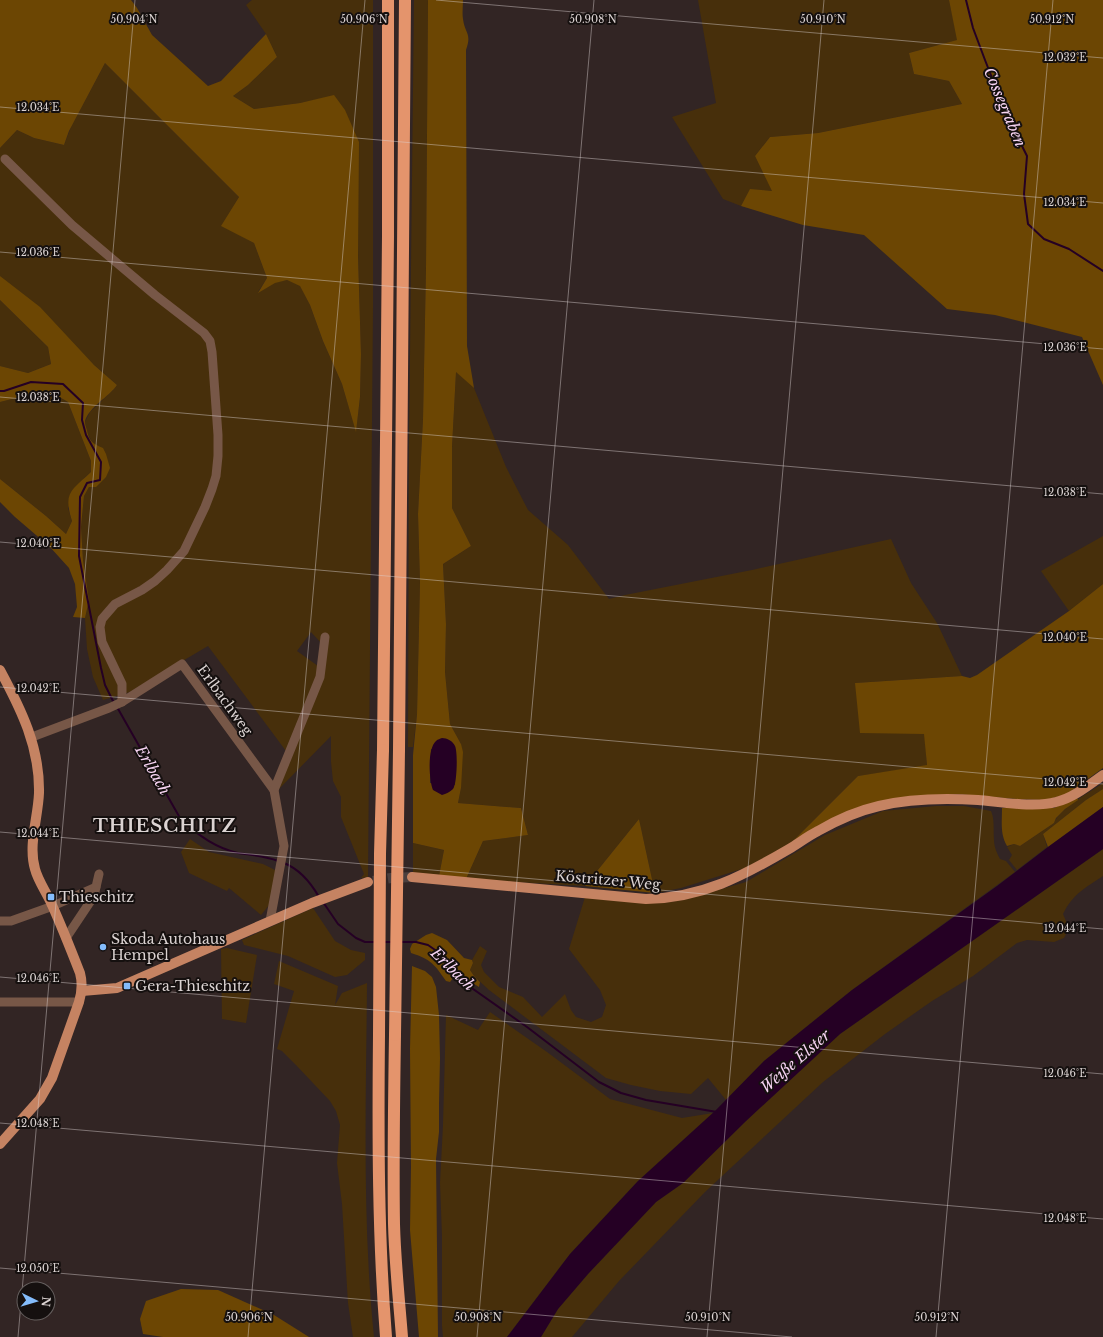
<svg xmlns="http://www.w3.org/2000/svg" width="1103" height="1337" viewBox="0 0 1103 1337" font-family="'Libre Baskerville',serif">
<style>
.green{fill:#472f0b}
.forest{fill:#6c4603;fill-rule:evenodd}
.water{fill:#250024}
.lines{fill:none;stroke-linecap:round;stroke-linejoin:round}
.stream{stroke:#250024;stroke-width:2}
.major-tunnel{stroke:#4b3f3e;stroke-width:10;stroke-dasharray:10 5;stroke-linecap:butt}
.minor{stroke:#775747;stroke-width:9}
.major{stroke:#c58362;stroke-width:10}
.highway{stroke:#e4946c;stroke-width:12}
.highway-bridge{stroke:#e4946c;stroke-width:12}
.ticks{fill:none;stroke:#dbd3d2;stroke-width:1;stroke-opacity:0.45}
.poi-dot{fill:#84bcfb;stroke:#15100f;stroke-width:1.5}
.labels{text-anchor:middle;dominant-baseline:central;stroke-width:4;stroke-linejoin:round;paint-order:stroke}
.street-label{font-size:14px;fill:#dbd3d2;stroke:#15100f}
.poi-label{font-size:14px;fill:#dbd3d2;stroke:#15100f;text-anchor:start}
.water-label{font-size:15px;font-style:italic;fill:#f7d4f3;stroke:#15100f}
.district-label{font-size:18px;font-weight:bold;letter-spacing:1px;fill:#dbd3d2;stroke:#15100f}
.ticks-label{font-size:10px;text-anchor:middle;fill:#dbd3d2;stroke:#15100f;stroke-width:4;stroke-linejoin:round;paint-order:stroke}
</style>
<rect width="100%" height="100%" fill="#322524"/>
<g class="green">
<path d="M252 0H373V308L368 877 361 878 364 874 341 817V797L333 781 331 762V736L278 790 322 677V644L311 632 297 651 318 666 317 676 286 751 208 646 130 692 103 700 93 677 87 649 85 618 89 600 83 560 81 527 84 496 89 487 93 444 88 434 85 422 90 412 113 390 117 385 94 365 0 276V148L17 130 34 138 64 145 71 127 105 63 239 197 222 225 254 243 267 278 258 292 275 282 287 280 300 285 310 305 323 341 342 384 356 431 360 397 361 354 358 255 334 96 300 103 254 109 233 96 248 85 277 57 266 34 246 5Z"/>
<path d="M414 0H428L426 268 423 419 418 514 420 582 417 714 413 747H408L409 445Z"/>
<path d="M698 0H949L958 40 909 53 914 74 949 81 962 104 818 133 770 137 755 156 773 191 750 190 741 206 723 199 672 117 716 103Z"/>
<path d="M0 300 48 347 51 364 28 373 0 366Z"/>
<path d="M456 371 474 388 506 467 528 510 568 545 609 599 625 595 752 570 891 539 911 583 937 623 962 676 855 683 925 734 927 766 858 776 789 845 745 868 681 888 655 893 639 819 585 886 466 879 483 841 528 835 521 808 458 803 461 788V744L450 724 445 672 446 624 443 564 471 546 452 508V447Z"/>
<path d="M40 392 56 395 68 402 91 461V472L84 478 68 508 72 521 66 534 46 516 0 479V402Z"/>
<path d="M1103 536V584L1069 611 1041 571Z"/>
<path d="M1103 783V789L1086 800 1043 834 1047 847 1017 870 1009 860 1012 855 1007 847 1014 844 1020 846 1054 823C1061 807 1089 793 1103 783Z"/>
<path d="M936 806H964L991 811C995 820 993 830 994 840 994 847 997 853 1000 859L1006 861 1015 872 852 990 764 1061 726 1100 708 1078 691 1094 660 1091 631 1085 606 1078 489 990 474 976 470 970 473 963 472 960 480 946 487 951 481 965 484 972 499 987 523 997 542 1017 565 994 571 1010 576 1017 591 1022 602 1017 606 1005 600 990 569 949 585 897 662 903 683 900 746 882 825 835 883 811Z"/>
<path d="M190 839 209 852 263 864 277 871 270 904 261 915 229 888 227 891 189 873 181 852Z"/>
<path d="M413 843 444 850 439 876 413 874Z"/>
<path d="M1103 849V876C1085 888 1073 894 1063 914L1069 928 1064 938 1054 942 1027 940 1017 943 973 976 932 1001 885 1034 823 1082 705 1192 619 1281 572 1337H541L558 1309 588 1274 656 1202 683 1183 746 1121 840 1034Z"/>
<path d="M313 908 335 941 351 950 365 953V960L347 975 335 977 288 956 244 945 242 940Z"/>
<path d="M227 948 257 955 246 1023 222 1019 221 949Z"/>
<path d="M279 961 338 986 335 1005 342 993 367 983C366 1101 362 1220 374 1337H353L348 1303 342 1204 337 1163 340 1125 336 1111 330 1101 296 1065 282 1051 277 1049 294 991 274 984Z"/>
<path d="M490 1012 547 1052 610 1099 682 1118 713 1113 638 1181 570 1254 507 1337H443L442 1326V1236L440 1183 443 1125 446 1015 478 1030Z"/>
</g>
<g class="forest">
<path d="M0 0H131L137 8 152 35 208 86 221 81 266 34 277 57 248 85 233 96 254 109 300 103 334 95 345 110 359 142 358 255 361 354 360 397 356 432 342 384 323 341 310 305 300 286 287 280 275 283 258 293 267 278 254 243 221 226 239 197 105 63 69 131 64 145 34 138 17 130 0 148Z"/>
<path d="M428 0H463C463 6 462 13 463 19 465 34 472 33 466 50L467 346 474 388 456 372 452 447V508L471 546 443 564 446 624 445 672 450 724 461 744 463 752 461 788 458 803 521 808 528 835 483 841 466 879 439 876 444 850 413 843V755L417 714 420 582 418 514 423 419 426 268ZM431 749 456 753 455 785 430 783Z"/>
<path d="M949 0H1103V385L1082 337 995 315 947 309 864 235 803 225 741 206 750 189 772 191 755 156 770 137 818 133 962 104 949 81 914 74 909 53 957 40Z"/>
<path d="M0 276 40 307 94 365 117 385C109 397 89 407 85 421 85 424 86 427 87 430 89 441 93 444 103 448L106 454 110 468 106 477 96 487H89L84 496 81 527 83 560 89 600 85 618 73 617 77 607 75 584 69 568 50 547 15 517 0 502V479L46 516 66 534 72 521C63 492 71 491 91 472V461L68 402 56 395 40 392 0 402V366L28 373 51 364 48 347 0 300Z"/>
<path d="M1103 584V768L1067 794 1046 800 1017 799 957 794 920 796 883 801 789 845 858 776 927 765 924 734 860 733 855 683 962 676 970 678 977 675 1069 611Z"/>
<path d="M1103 789V807L1048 847 1043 834 1086 800Z"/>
<path d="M1077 797 1078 800 1065 809 1056 818 1054 823 1020 846 1014 844 1007 846C1000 834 1002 822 1002 808H1054Z"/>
<path d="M639 819 655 893 585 886Z"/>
<path d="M432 933 447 940 464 958 472 960 473 963 470 970 474 976 480 982 479 987 461 976 453 978 450 982 446 981C435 965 431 959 411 953L410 949 412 944 426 935Z"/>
<path d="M412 966 425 971 432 977 436 987 439 1015 440 1058 439 1104V1132L436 1159 438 1337H419L410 1230 411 1167 410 1049Z"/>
<path d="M181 1289 218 1290 274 1315 309 1337H163L143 1334 140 1319 146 1301Z"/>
</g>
<g class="water">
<path d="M442 738C447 738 453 741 455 746 458 752 457 784 453 789 450 792 446 794 442 795L433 790C429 780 427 749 436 741 438 739 440 739 442 738Z"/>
<path d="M1103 807V849L840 1034 746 1121 683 1183 656 1202 588 1274 558 1309 541 1337H507L570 1254 638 1181 715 1111 764 1061 852 990 997 886 1048 847Z"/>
</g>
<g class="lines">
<g class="stream">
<path d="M966 0 973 28 985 60 1007 116 1027 156 1024 194 1028 224 1044 239 1069 249 1103 271"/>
<path d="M0 391H4L31 382 63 384 83 403 82 420 86 435 101 462 100 480 87 483 80 497 79 556 101 668 105 685 114 703"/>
<path d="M117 707 180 818C197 835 215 848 238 853 252 855 265 856 278 861"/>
<path d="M284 863C299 869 311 883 319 897"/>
<path d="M323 902 338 924 356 938 365 942H375"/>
<path d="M383 942H393"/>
<path d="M401 942H416L428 945 438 952 456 977 527 1027 599 1082 621 1093 646 1100 717 1112"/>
</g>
<path class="major-tunnel" d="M373 881 391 878 412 877"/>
<g class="minor">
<path d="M5 159 72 225 155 295 204 333 210 341 212 352 218 435V456L216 476 212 489 205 507 184 551 167 570 155 581 142 590 115 604 102 619 100 627 102 642 122 684V702"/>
<path d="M32 737 109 708 122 702 182 664 274 790"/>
<path d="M0 921H11L53 906 96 887 99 874"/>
<path d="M270 921 284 846 274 790 320 677 325 637"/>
<path d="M66 938 94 896 96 887"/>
<path d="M0 1002H79"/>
</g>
<g class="major">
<path d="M0 670C21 709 40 747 39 793 38 818 28 845 35 869 38 881 47 893 52 905 62 927 71 950 80 973 83 984 82 992 79 1002L52 1078 40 1099 0 1144"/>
<path d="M412 877 646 899C702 898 743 876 789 849 799 843 808 836 818 831 837 820 857 811 879 806 912 798 945 798 978 800 1001 802 1035 808 1056 802 1073 798 1089 785 1103 775"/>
<path d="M82 991 117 988 312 903 368 882"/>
</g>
<g class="highway">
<path d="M383 750 388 236V0"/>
<path d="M399 750 405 0"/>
<path d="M379 1035C378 1136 378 1236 386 1337"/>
<path d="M395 1035C394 1098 393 1161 394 1224 395 1262 399 1299 402 1337"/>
</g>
<g class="highway-bridge">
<path d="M379 1035 380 854 383 750"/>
<path d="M395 1035 399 750"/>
</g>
</g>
<path class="ticks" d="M436 0 1103 58M0 107 1103 203M0 252 1103 349M0 397 1103 494M0 542 1103 639M0 687 1103 784M0 832 1103 929M0 977 1103 1074M0 1123 1103 1219M0 1268 792 1337M18 1337 135 0M248 1337 365 0M477 1337 594 0M707 1337 824 0M936 1337 1053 0"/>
<g class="poi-dot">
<rect x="47" y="893" width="8" height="8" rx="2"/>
<circle cx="103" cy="947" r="4"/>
<rect x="123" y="982" width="8" height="8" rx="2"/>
</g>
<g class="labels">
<g class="street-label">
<text transform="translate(225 700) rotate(54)">Erlbachweg</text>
<text transform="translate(608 880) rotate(5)">Köstritzer Weg</text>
</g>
<g class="poi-label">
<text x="59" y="897">Thieschitz</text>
<text x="111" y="939">Skoda Autohaus<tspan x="111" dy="16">Hempel</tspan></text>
<text x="135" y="986">Gera-Thieschitz</text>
</g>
<g class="water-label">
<text transform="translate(1005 107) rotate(67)">Cossegraben</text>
<text transform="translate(153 770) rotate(60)">Erlbach</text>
<text transform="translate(453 969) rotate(44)">Erlbach</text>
<text transform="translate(795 1061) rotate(-41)">Weiße Elster</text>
</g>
<g class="district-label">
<text x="165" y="826">THIESCHITZ</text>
</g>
</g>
<g class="ticks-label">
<text x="134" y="23">50.904°N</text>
<text x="364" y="23">50.906°N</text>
<text x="593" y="23">50.908°N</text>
<text x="823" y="23">50.910°N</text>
<text x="1052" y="23">50.912°N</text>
<text x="1065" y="61">12.032°E</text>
<text x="38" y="111">12.034°E</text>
<text x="1065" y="206">12.034°E</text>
<text x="38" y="256">12.036°E</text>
<text x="1065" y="351">12.036°E</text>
<text x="38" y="401">12.038°E</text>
<text x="1065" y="496">12.038°E</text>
<text x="38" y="547">12.040°E</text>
<text x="1065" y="641">12.040°E</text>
<text x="38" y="692">12.042°E</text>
<text x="1065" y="786">12.042°E</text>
<text x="38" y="837">12.044°E</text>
<text x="1065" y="932">12.044°E</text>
<text x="38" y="982">12.046°E</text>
<text x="1065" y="1077">12.046°E</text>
<text x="38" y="1127">12.048°E</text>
<text x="1065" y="1222">12.048°E</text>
<text x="38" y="1272">12.050°E</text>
<text x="249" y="1321">50.906°N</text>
<text x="478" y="1321">50.908°N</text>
<text x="708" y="1321">50.910°N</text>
<text x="937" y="1321">50.912°N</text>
</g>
<g transform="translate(36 1301) rotate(95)"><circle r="19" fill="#15100f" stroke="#645e5d"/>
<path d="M0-3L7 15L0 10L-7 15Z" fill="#84bcfb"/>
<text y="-6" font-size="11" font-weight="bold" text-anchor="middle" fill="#dbd3d2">N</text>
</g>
</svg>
